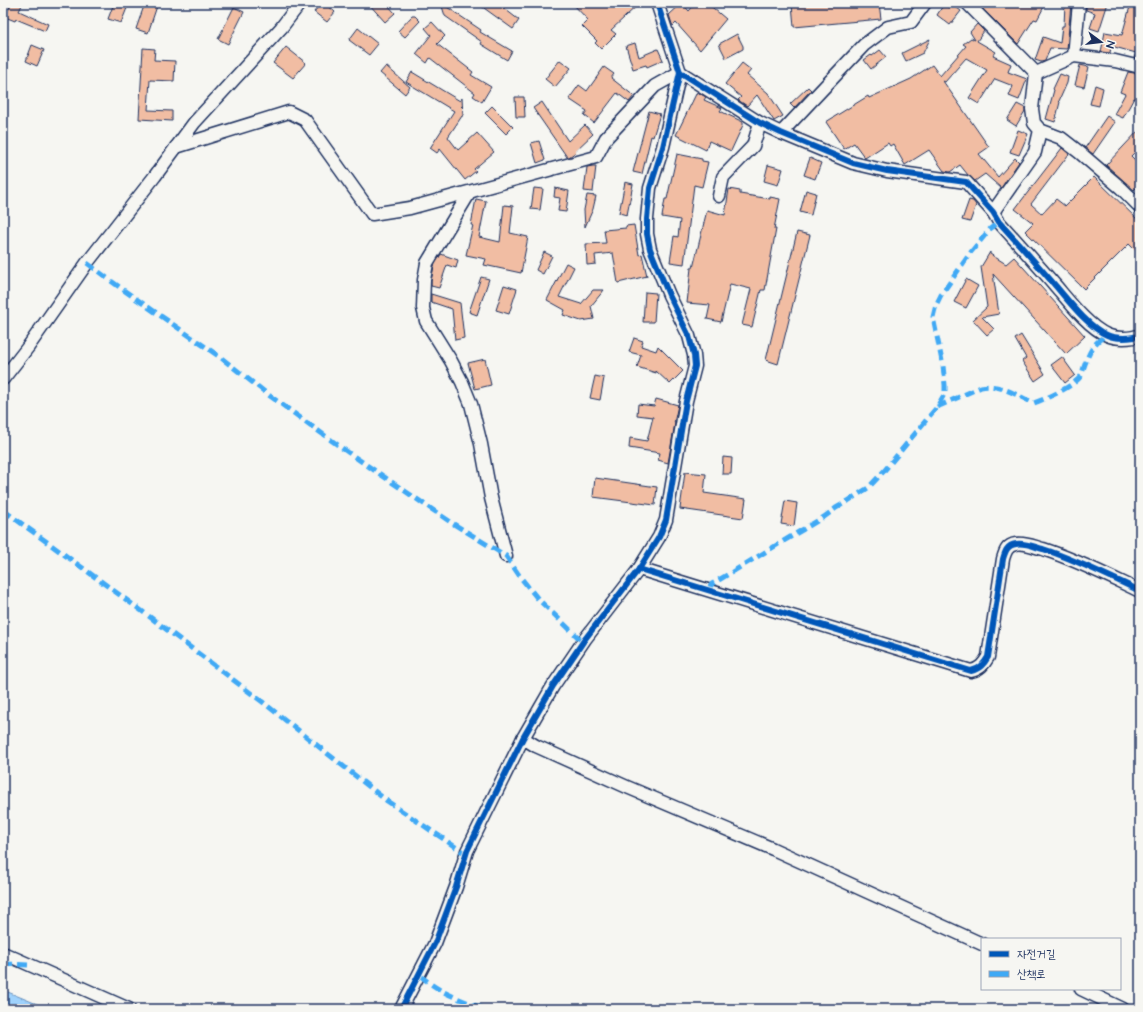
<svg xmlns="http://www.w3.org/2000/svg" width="1143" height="1012" viewBox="0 0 1143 1012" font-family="'Architects Daughter','Poor Story',sans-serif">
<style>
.water{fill:#9fd2fc;stroke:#6a91bd}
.building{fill:#f1bda3;stroke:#1b2f5e}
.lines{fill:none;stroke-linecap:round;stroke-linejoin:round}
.minor-casing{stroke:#1b2f5e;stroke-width:15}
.minor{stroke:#f6f6f2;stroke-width:12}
.quiet{stroke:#3fa9f5;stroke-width:5;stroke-dasharray:10 5;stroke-linecap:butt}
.cycleway-casing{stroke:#f6f6f2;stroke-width:8}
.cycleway{stroke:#0057b8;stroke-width:6}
</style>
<rect width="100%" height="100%" fill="#f6f6f2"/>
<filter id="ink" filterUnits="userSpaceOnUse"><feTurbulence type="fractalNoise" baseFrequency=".025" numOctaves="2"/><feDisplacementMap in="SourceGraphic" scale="8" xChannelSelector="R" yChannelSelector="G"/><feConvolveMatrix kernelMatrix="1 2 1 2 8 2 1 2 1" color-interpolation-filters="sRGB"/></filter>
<g filter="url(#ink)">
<path class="water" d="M3 990 49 1009H3Z"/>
<g class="building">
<path d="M11 3H23L19 11 48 24 45 31 16 19 15 21 5 17Z"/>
<path d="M114 3H129L121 23 108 19Z"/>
<path d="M145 3H158L148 33 136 29Z"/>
<path d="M321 3H325L335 12 327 22 314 12Z"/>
<path d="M368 3H386L395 13 385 22Z"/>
<path d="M441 3 481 30 480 32 512 51 507 60 481 44 482 42 445 16Z"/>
<path d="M477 3H497L519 20 513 29Z"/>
<path d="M572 3H640L611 30 616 34 601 49 595 43 597 41 582 26 588 20Z"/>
<path d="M682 3 689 11 696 3H707L726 19 700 50 676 23 673 26 672 24 669 15Z"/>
<path d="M802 3H879L881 19 794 27 792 4Z"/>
<path d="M983 3H1046L1037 20 1034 19 1018 44 980 6Z"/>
<path d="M1065 3H1071L1067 49 1050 48 1045 61 1041 62 1035 60 1043 37 1060 43 1062 26H1064Z"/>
<path d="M1086 3H1108L1099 31 1090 28 1095 13 1086 10Z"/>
<path d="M1131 3H1140V59L1134 58 1136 53 1111 46 1110 53 1101 52 1105 32 1122 35Z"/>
<path d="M944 4 950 8 952 4 961 11 950 25 937 15Z"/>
<path d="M234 7 244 12 228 44 218 39Z"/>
<path d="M412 16H415L420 21 405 37 398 31Z"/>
<path d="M432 22 445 36 437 44 473 72 471 75 491 87 482 102 473 96 475 93 430 58 427 63 416 54 431 35 425 28Z"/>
<path d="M977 24 984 31 977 41 996 52 993 56 1011 64 1008 72 1027 79 1019 100 1009 96 1013 86 995 79 979 104 969 98 987 70 966 58 945 82 943 81 989 147 979 154 998 177 1015 158 1019 162 1001 188 985 174 975 181 968 175 960 165 950 172 944 171 929 150 905 165 893 144 890 146 888 143 865 158 854 143 844 149 826 122 868 96 869 98 911 79 932 65 940 76 966 46 963 44 971 38 975 40 970 32Z"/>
<path d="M358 28 378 44 369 55 349 40Z"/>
<path d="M737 34 743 46V49L726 58 719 44Z"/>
<path d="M930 39 923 53 906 61 902 53Z"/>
<path d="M635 43 639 57 658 49 663 60 647 67 646 65 633 69 626 46Z"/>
<path d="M32 45 44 50 37 66 26 61Z"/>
<path d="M286 47 306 63 293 78 273 63Z"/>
<path d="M143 48 155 49 154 60 175 61 174 81 150 80 148 110 172 111V121L139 119Z"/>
<path d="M880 50 886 57 871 69 864 60 871 55 872 56Z"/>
<path d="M560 60 571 68 555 87 545 79Z"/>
<path d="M742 63 751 70 747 75 768 93 783 116 774 121 757 95 747 106 738 100 741 97 725 84Z"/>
<path d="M1080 65 1089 67 1084 87 1075 85Z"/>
<path d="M386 66 410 87 405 94 380 73Z"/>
<path d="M604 67 614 74 611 78 634 96 629 102 617 93 594 123 584 115 587 111 569 99 579 85 587 91Z"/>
<path d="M412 72 460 101 462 98 463 116H462L448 137 458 150 477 133 494 152 474 169 476 171 465 180 440 149 437 153 430 148 454 111 406 82Z"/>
<path d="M1128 72 1140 74V101L1134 98 1123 118 1114 114 1125 94 1120 92Z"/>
<path d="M1060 74 1068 77 1067 83 1059 101 1060 102 1055 122 1046 119 1054 90 1053 89Z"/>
<path d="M1095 85 1103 88 1099 106 1090 104Z"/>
<path d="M808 87 811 90 794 108 790 104Z"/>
<path d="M697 92 706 97 704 100 722 108 720 111 743 122V125L731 151 709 141 706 150 676 135Z"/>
<path d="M515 97H524L525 117H516Z"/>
<path d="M542 102 568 141 585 125 593 134 575 151 576 152 569 157H567L533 108Z"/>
<path d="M1017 104 1025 108V111L1016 126 1007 120Z"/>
<path d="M492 106 513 127 506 134 485 113Z"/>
<path d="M649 111 660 114 653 137 651 136 642 174 633 172Z"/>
<path d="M1107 116 1115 122 1093 154 1085 148Z"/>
<path d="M1140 129V147L1131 156 1140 165V184L1134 190 1106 165Z"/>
<path d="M1018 130 1028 134 1019 155 1010 152Z"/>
<path d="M539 141 545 160 537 163 531 143Z"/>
<path d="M1062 148 1069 154 1031 204 1042 214 1056 199 1065 206 1094 177 1140 222V255L1129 244 1084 289 1025 231 1033 223 1015 209Z"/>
<path d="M677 154 702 159V161L708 162 702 187 694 185 684 264 670 262 674 236 678 237 680 220 662 217 665 199H667Z"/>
<path d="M810 158 821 163 815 179 804 175Z"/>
<path d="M768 165 783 169 778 185 764 181Z"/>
<path d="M593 166H596L593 192 584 191 587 167Z"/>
<path d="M625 182 633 184 627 215 619 213Z"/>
<path d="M534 188 543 189 540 210 531 209Z"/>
<path d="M555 188 569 191 566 212 558 211 560 198 554 197Z"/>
<path d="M729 189 740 191V194L770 199V197L780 199 774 229H776L765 290H761L752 327 742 325 751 289 730 284 721 322 707 319 710 305 687 303 691 268H693L707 210 725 215Z"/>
<path d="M806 190 816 193 811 215 800 212Z"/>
<path d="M587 195 596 196 593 209 585 227 584 210Z"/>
<path d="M476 199 486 201 479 237 500 242 504 205 513 206 510 233 528 237 521 273 484 265 486 259 466 255 473 225H471Z"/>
<path d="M969 200 973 201 976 205 970 222 962 220Z"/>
<path d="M634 225 639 255 642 254 647 276 618 283 613 253 595 255 596 264 587 265 586 244 606 243 604 230 626 228V226Z"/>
<path d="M797 232 810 235 778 364 766 360Z"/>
<path d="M544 252 552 256 543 274 536 270Z"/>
<path d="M990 252V254L1006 264 1014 257 1085 336 1066 354 993 274 999 314 982 317 994 329 987 335 973 320 987 307 981 267Z"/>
<path d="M441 254 458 260 456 268 447 265 439 288 431 286V281L434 266Z"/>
<path d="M566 263 574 267 559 297 581 304 593 290H604L591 306 594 319 581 321 563 315 565 310 547 300Z"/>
<path d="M481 277 489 279 477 315 469 312Z"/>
<path d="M966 279 978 286 966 308 954 302Z"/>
<path d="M504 285 517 289 509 314 496 310Z"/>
<path d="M645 292 656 293 654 322H643Z"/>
<path d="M431 294 460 303 464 338 455 340 452 309 431 302Z"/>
<path d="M1021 335 1045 374 1035 381 1022 361 1026 358 1015 339Z"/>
<path d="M634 338 643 341 641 346 656 351 658 346 683 371 670 384 656 371V373L637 367 641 355 629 352Z"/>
<path d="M1062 357 1075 375 1065 383 1051 365Z"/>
<path d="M485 359 491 385 475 389 468 363Z"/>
<path d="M595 376 604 378 600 400 590 398Z"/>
<path d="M656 399 678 405 674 423H675L668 463 658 460 660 453 629 448 630 438 647 441 653 417 637 415 638 404 654 406Z"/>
<path d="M723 457 732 458 731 474H722Z"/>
<path d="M685 472 706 474 704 493 746 499 743 518 680 509Z"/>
<path d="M595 478 657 487 655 505 593 497Z"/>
<path d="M785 501 797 503 794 526 781 524Z"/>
</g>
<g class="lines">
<g class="minor-casing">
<g id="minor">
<path d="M657 3 680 72 760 123 781 133 853 163 887 171 966 182 993 212 999 222C1017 242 1036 263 1054 284 1067 299 1088 327 1107 335 1116 339 1131 339 1140 335"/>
<path d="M967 3 1036 73"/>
<path d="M1074 56 1079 3"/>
<path d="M1036 73 1074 56 1115 61 1140 67"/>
<path d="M1040 130 1061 138 1079 152 1121 188 1140 207"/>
<path d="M781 133 864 45 888 27 911 22 925 3"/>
<path d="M176 147 289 112 305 120 372 214 410 208 596 157 606 138 655 86 680 72"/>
<path d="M470 192 427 263 424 280 423 308 426 321 451 361 462 382 471 404 481 444 491 498 506 556"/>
<path d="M719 196 723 177 753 146 760 123"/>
<path d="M993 212 1035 152 1040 130 1034 123 1032 109 1036 73"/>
<path d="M3 379 28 347 87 263 155 176 194 123 281 28 300 3"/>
<path d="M639 569 971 671C980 669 984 664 988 657L1003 559C1005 552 1007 545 1016 544 1024 542 1035 547 1043 549 1077 560 1108 576 1140 591"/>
<path d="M523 738 536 746 627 787 773 849 982 944"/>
<path d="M3 953 129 1009"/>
<path d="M1081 989 1123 1009"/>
<path d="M401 1009 435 943 456 887 467 851 523 738 553 686 585 639 639 569 659 537 666 520 686 401 695 366 694 355 689 336 669 295 650 249 647 234V219L650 188 663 147 680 72"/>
</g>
</g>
<use href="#minor" class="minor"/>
<g class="quiet">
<path d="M87 263 122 289 220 357 270 396 349 453 452 523 506 556 521 578 538 599 583 642"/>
<path d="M937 407 981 387C1000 383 1017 396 1034 403 1047 398 1073 387 1081 376 1082 374 1083 370 1084 367 1089 353 1093 342 1107 335"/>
<path d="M3 510 150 617 264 703 387 801 466 854"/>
<path d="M708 590 712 584 802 530 824 517 836 508 848 501 868 488 884 471 937 407 945 393V385L943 366 933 317 936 305 941 295 971 252 990 229 999 222"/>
<path d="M3 964 31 965"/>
<path d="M420 975C437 992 462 1000 484 1009"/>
</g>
<g class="cycleway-casing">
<g id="cycleway">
<path d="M657 3 680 72 760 123 781 133 853 163 887 171 966 182 993 212 999 222C1017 242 1036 263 1054 284 1067 299 1088 327 1107 335 1116 339 1131 339 1140 335"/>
<path d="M639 569 971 671C980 669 984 664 988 657L1003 559C1005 552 1007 545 1016 544 1024 542 1035 547 1043 549 1077 560 1108 576 1140 591"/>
<path d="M401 1009 435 943 456 887 467 851 523 738 553 686 585 639 639 569 659 537 666 520 686 401 695 366 694 355 689 336 669 295 650 249 647 234V219L650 188 663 147 680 72"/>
</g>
</g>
<use href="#cycleway" class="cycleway"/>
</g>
</g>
<rect width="1143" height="1012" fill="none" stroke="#f6f6f2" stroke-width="16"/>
<rect x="8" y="8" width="1127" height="996" fill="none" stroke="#1b2f5e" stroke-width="1.5" filter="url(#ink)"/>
<rect x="981" y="938" width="140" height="52" fill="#f6f6f2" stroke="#9ea6b7"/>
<rect x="989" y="951" width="20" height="6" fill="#0057b8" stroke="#9ea6b7"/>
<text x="1017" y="958" font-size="12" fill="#1b2f5e">자전거길</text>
<rect x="989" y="971" width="20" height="6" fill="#3fa9f5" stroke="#9ea6b7"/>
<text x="1017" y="978" font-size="12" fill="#1b2f5e">산책로</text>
<g transform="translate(1101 42) rotate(105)" stroke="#f6f6f2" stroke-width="3" paint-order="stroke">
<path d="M0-3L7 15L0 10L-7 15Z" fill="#1b2f5e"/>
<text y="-6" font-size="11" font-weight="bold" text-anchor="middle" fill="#1b2f5e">N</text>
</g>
</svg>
